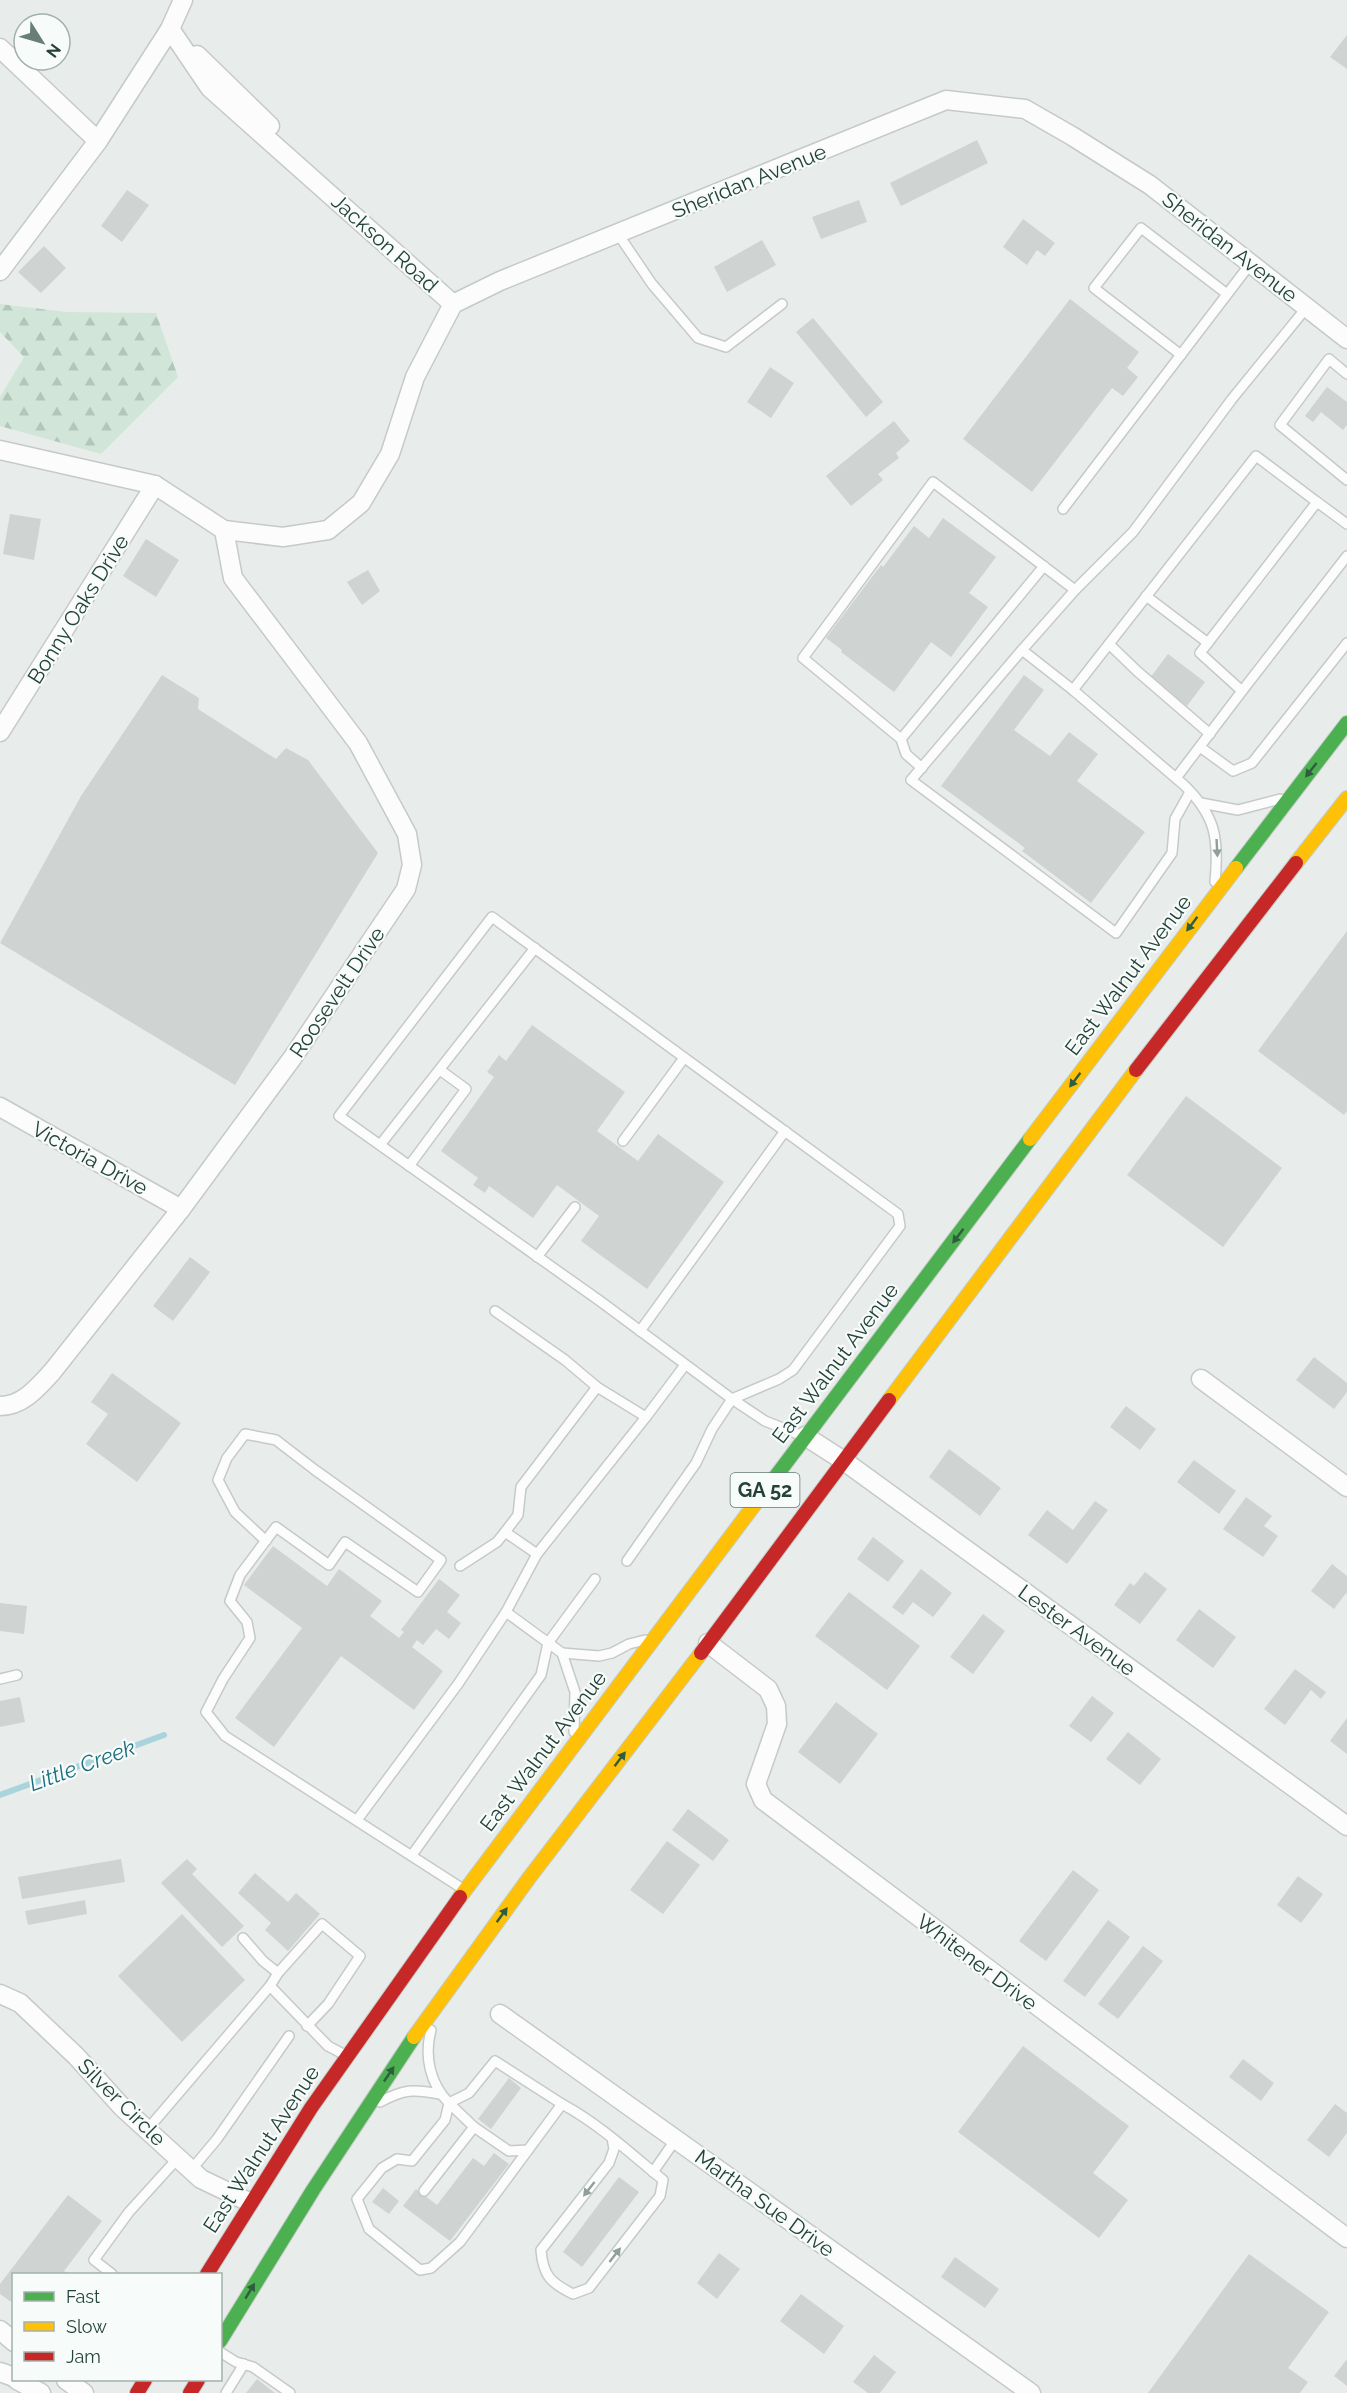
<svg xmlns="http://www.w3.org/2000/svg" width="1347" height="2393" viewBox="0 0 1347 2393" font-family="Raleway,sans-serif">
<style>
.forest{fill:url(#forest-firs)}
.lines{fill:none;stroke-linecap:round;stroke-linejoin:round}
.stream{stroke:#a9d4db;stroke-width:6}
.building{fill:#cfd4d2}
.lane-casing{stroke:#c5cac8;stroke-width:12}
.street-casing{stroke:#c5cac8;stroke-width:21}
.fast-casing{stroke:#c3ccc9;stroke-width:16}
.slow-casing{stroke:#c3ccc9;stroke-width:16}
.jam-casing{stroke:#c3ccc9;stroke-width:16}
.lane{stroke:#fcfcfc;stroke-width:9}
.street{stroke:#fcfcfc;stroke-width:18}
.fast{stroke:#4caf50;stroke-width:14}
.slow{stroke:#ffc107;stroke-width:14}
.jam{stroke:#c62828;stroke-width:14}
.oneway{fill:#2e5d40}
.oneway2{fill:#909f9b}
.labels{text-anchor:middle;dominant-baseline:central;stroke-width:4.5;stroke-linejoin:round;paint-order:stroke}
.shield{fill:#f7fbf9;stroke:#637a73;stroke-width:1.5}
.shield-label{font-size:20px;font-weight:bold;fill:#24423a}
.street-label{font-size:21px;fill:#24423a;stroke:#f7fbf9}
.water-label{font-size:22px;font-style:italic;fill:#1c6f80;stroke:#f7fbf9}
</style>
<defs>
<pattern id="forest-firs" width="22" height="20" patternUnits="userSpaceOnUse" patternTransform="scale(1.5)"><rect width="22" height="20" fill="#d1e6d8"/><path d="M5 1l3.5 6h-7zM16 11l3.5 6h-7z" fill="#b3c6ba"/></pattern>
</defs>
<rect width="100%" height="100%" fill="#e8edeb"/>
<path class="forest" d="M0 304 66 312 156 313 178 377 101 454 0 426V397L24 357 0 332Z"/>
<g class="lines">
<path class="stream" d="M0 1795 164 1735"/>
</g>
<g class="building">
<path d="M1347 35V69L1330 57Z"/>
<path d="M977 140 988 163 901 206 890 183Z"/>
<path d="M127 190 149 205 122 242 101 226Z"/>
<path d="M859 200 867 222 821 239 812 217Z"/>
<path d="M1023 219 1055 243 1045 256 1037 250 1027 265 1003 247Z"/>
<path d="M762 240 776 265 727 292 714 267Z"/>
<path d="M44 246 66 268 41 293 18 272Z"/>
<path d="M1070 299 1139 352 1127 368 1138 377 1123 396 1112 388 1032 492 963 439Z"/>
<path d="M813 318 883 402 866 417 796 332Z"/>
<path d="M770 367 794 383 771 418 747 402Z"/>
<path d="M1327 387 1347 402V425L1343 430 1321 412 1313 422 1305 416Z"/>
<path d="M894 421 910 441 896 453 899 458 878 474 883 480 851 506 826 476Z"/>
<path d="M10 514 41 519 34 560 3 554Z"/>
<path d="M943 518 996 557 969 593 988 607 951 657 931 642 894 692 841 652 842 650 826 638 881 565 883 567 914 526 929 538Z"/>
<path d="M146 539 179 560 156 597 123 576Z"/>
<path d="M368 570 380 591 362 605 347 582Z"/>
<path d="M1168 654 1205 682 1187 706 1150 678Z"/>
<path d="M162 675 199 698 198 709 276 759 286 748 308 760 378 853 235 1085 0 943 81 796Z"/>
<path d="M1024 675 1044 690 1014 730 1050 756 1069 732 1098 754 1077 781 1145 832 1091 903 1022 851 1025 848 941 786Z"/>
<path d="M1347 931V1111L1344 1115 1258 1051Z"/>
<path d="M532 1025 625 1092 597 1131 638 1161 658 1134 724 1182 647 1289 581 1241 599 1216 557 1185 533 1218 489 1186 485 1193 473 1185 478 1178 441 1151 494 1077 487 1072 499 1055 506 1061Z"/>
<path d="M1186 1096 1282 1168 1223 1247 1127 1175Z"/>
<path d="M190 1257 210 1272 173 1321 153 1306Z"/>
<path d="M1314 1357 1347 1383V1392L1334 1409 1296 1380Z"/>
<path d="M112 1373 181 1423 137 1482 86 1444 108 1414 91 1402Z"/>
<path d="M1126 1406 1156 1429 1140 1450 1110 1427Z"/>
<path d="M949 1449 1001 1488 980 1516 929 1477Z"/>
<path d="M1194 1460 1236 1491 1219 1514 1177 1482Z"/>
<path d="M1246 1497 1272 1516 1264 1526 1278 1536 1263 1557 1223 1529Z"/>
<path d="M1095 1501 1108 1510 1067 1564 1028 1535 1047 1510 1073 1530Z"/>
<path d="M873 1537 904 1561 888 1582 857 1559Z"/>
<path d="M273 1546 327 1586 339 1569 382 1601 370 1616 399 1638 404 1632 401 1630 439 1579 460 1595 447 1612 461 1623 449 1639 436 1629 423 1645 417 1640 412 1647 443 1671 414 1710 341 1656 274 1747 235 1718 302 1628 244 1585Z"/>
<path d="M1332 1564 1347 1576V1595L1346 1593 1334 1609 1311 1591Z"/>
<path d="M921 1569 952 1593 933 1617 913 1602 903 1615 892 1607Z"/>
<path d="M1145 1572 1167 1589 1140 1624 1114 1605 1130 1583 1134 1586Z"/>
<path d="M849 1592 920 1646 887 1690 815 1636Z"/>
<path d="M0 1603 27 1606 24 1634 0 1631Z"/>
<path d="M1199 1609 1236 1637 1213 1668 1176 1640Z"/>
<path d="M983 1614 1005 1631 973 1674 950 1657Z"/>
<path d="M1295 1669 1326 1692 1321 1699 1311 1690 1285 1725 1264 1709Z"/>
<path d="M1092 1696 1114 1713 1091 1742 1069 1726Z"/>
<path d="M20 1697 25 1722 0 1727V1701Z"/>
<path d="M836 1702 878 1734 840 1784 798 1752Z"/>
<path d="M1347 1718V1754L1330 1741Z"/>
<path d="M1128 1732 1161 1759 1140 1785 1106 1759Z"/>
<path d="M688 1809 729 1840 713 1861 672 1830Z"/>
<path d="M667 1841 700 1865 663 1914 630 1890Z"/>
<path d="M121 1859 125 1882 22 1899 18 1877Z"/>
<path d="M187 1859 197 1869 192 1874 244 1926 222 1947 161 1883Z"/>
<path d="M1073 1870 1099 1890 1046 1961 1019 1941Z"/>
<path d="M255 1873 288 1902 296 1893 320 1914 288 1951 265 1930 271 1923 238 1893Z"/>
<path d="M1298 1876 1323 1894 1301 1923 1277 1905Z"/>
<path d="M85 1900 87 1914 28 1925 25 1911Z"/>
<path d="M182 1914 245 1980 182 2042 118 1976Z"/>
<path d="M1108 1920 1130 1937 1085 1997 1063 1981Z"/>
<path d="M1143 1946 1163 1961 1118 2019 1098 2004Z"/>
<path d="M1023 2046 1129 2126 1093 2173 1128 2200 1099 2238 958 2132Z"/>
<path d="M1243 2059 1274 2083 1261 2101 1229 2077Z"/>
<path d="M509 2078 521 2088 491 2129 478 2119Z"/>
<path d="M1335 2104 1347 2113V2133L1329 2157 1307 2140Z"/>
<path d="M494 2153 509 2164 450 2241 403 2206 416 2189 437 2205 473 2158 484 2166Z"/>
<path d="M619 2177 639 2192 582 2267 563 2252Z"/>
<path d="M383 2188 399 2201 389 2214 372 2202Z"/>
<path d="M68 2195 102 2221 64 2271 69 2274H14V2304L0 2294V2284Z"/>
<path d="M719 2253 740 2269 717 2299 697 2283Z"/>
<path d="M1249 2254 1329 2312 1288 2368 1308 2382 1300 2393H1148Z"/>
<path d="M955 2257 999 2289 985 2308 941 2277Z"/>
<path d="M801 2294 844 2326 824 2354 780 2321Z"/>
<path d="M874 2355 896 2372 880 2393H868L853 2382Z"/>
<path d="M1347 2359V2386L1334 2376Z"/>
<path d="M257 2379 275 2393H246Z"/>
</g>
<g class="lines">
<g class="lane-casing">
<g id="lane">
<path d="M618 234 652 284 698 338 726 347 782 304"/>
<path d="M1181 355 1094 288 1141 228 1227 294"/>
<path d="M1347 374 1329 359 1280 425 1347 480"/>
<path d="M1063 509 1251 263"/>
<path d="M1044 566 901 739 803 658 933 482 1075 590"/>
<path d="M1146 596 1208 643"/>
<path d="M1109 644 1137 671 1210 734"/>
<path d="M1022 650 1075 590 1133 532 1232 399 1307 307"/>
<path d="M1073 690 1256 456 1317 502"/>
<path d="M1242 691 1347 556"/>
<path d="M901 739 906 754 922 768"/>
<path d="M1200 747 1233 771 1252 763 1347 643"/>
<path d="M1176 778 1242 691 1200 653 1317 502 1347 524"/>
<path d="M1190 792 1175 819 1172 853 1116 933 911 780 1022 650 1073 690 1184 785C1216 816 1219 839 1215 882"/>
<path d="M1201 803 1238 810 1280 799"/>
<path d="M623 1141 684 1058"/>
<path d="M380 1145 535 948"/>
<path d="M409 1166 466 1089 440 1070"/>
<path d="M537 1257 575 1207"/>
<path d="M495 1311 565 1360 597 1387"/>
<path d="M640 1331 785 1131"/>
<path d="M505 1532 537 1554"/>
<path d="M266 1541 235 1512 218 1480 227 1458 245 1434 276 1440 315 1470 441 1560 418 1592 345 1542 329 1565 276 1527 240 1575 230 1601 247 1622 250 1638 223 1679 206 1712 225 1736 463 1889"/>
<path d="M627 1561 696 1463 712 1429 732 1399 779 1379 793 1370 900 1226 898 1214 492 917 339 1116 600 1301 732 1399 765 1421 803 1436"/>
<path d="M460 1566 497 1542 505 1532 518 1515 521 1487 597 1387 646 1417"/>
<path d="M506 1612 537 1554 646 1417 685 1365"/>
<path d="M562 1653 575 1692 574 1732"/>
<path d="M0 1679 17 1675"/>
<path d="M357 1820 458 1684 506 1612 562 1653 599 1656 612 1653 629 1644 645 1640"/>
<path d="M412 1855 541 1675 548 1643 595 1579"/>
<path d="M243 1938 263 1961 278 1973"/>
<path d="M270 1986 278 1973 322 1924 360 1956 328 2004 307 2026"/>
<path d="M431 2030C424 2056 430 2084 449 2103L445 2120 412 2161 397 2159 382 2168 357 2199 369 2229 420 2270 431 2268 460 2242 562 2104C599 2124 630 2153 663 2180L660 2196 589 2288 573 2294C551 2283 543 2276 541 2250L609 2163 614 2149 612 2138"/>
<path d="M380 2102C404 2089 413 2089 440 2094"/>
<path d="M147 2130 270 1986 328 2046 345 2055"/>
<path d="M528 2150 509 2151 474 2127 449 2103 469 2093 495 2061 562 2104"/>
<path d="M191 2170 217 2139 289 2036"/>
<path d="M653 2172 676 2139"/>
<path d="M424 2191 474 2127"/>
<path d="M112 2274 94 2260 129 2212 178 2158"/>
<path d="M220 2352 236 2362 253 2367 290 2393"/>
<path d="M226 2393 244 2364"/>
</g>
</g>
<g class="street-casing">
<g id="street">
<path d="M170 29 210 88 453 304"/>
<path d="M0 48 98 141"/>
<path d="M197 55 270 126"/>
<path d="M0 271 98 141 170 29 183 0"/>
<path d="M0 450 155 485 224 530 283 537 328 530 361 503 390 454 415 377 453 304 500 281 946 100 1025 109 1072 136 1150 185 1347 339"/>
<path d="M0 732 155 485"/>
<path d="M0 1107 181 1209"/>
<path d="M1201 1379 1347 1487"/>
<path d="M0 1406C23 1406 38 1387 52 1372L181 1209 293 1057 406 889 412 865 407 834 358 743 233 578 224 530"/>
<path d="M805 1436 844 1461 1347 1826"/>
<path d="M708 1643 768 1689 776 1706 777 1724 756 1784 763 1800 1347 2238"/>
<path d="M0 1994 20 2003 76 2056 122 2107 201 2179 249 2202"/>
<path d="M500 2014 1031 2393"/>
<path d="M0 2330 14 2342"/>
<path d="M0 2372 14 2377"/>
<path d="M17 2380 41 2393"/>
<path d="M66 2380 84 2393"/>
</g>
</g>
<g class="fast-casing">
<g id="fast">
<path d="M1236 868 1347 723"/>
<path d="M764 1492 1030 1139"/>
<path d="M220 2341 313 2190 414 2037"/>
</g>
</g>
<g class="slow-casing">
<g id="slow">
<path d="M1296 863 1347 798"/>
<path d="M1030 1139 1236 868"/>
<path d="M889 1400 1136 1070"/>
<path d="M460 1897 764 1492"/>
<path d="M414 2037 529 1878 701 1653"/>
</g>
</g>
<g class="jam-casing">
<g id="jam">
<path d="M1136 1070 1296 863"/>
<path d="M701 1653 889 1400"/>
<path d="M207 2274 311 2108 460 1897"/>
<path d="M137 2393 145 2380"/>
<path d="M190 2393 198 2380"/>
</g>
</g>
<use href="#lane" class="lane"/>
<use href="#street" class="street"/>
<use href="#fast" class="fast"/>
<use href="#slow" class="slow"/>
<use href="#jam" class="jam"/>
</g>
<defs><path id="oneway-solid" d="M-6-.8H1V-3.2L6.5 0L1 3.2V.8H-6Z" transform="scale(1.5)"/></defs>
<g class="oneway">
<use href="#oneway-solid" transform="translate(1311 770) rotate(128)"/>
<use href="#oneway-solid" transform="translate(1192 924) rotate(127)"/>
<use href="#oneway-solid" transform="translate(1075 1080) rotate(127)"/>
<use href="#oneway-solid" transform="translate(958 1236) rotate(127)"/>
<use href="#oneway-solid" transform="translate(620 1759) rotate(-53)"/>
<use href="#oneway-solid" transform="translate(502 1915) rotate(-54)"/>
<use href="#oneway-solid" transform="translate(389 2074) rotate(-56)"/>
<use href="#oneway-solid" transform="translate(250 2291) rotate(-59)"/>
</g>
<g class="oneway2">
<use href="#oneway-solid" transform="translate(1217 848) rotate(87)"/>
<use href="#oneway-solid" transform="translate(589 2189) rotate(128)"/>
<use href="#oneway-solid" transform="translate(615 2255) rotate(-52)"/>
</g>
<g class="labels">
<rect class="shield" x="730.5" y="1473" width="69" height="34" rx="4.5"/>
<g class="shield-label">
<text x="765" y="1490">GA 52</text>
</g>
<g class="street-label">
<text transform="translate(749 181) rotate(-22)">Sheridan Avenue</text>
<text transform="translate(385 243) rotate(42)">Jackson Road</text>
<text transform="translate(1230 247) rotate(38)">Sheridan Avenue</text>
<text transform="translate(78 609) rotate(-58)">Bonny Oaks Drive</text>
<text transform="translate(1128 975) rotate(-53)">East Walnut Avenue</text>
<text transform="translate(337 992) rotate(-56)">Roosevelt Drive</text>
<text transform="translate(90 1158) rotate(29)">Victoria Drive</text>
<text transform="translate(835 1363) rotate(-53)">East Walnut Avenue</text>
<text transform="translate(1077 1630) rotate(36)">Lester Avenue</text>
<text transform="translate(543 1751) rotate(-53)">East Walnut Avenue</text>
<text transform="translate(977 1962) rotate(37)">Whitener Drive</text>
<text transform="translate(122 2102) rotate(45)">Silver Circle</text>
<text transform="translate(261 2149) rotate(-57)">East Walnut Avenue</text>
<text transform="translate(765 2203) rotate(36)">Martha Sue Drive</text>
</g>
<g class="water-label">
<text transform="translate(82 1765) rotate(-20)">Little Creek</text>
</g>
</g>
<rect x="12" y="2273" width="210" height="108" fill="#f7fbf9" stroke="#a3b1ad" stroke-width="1.5"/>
<rect x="24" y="2292" width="30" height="9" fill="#4caf50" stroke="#a3b1ad" stroke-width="1.5"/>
<text x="66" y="2303" font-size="18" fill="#24423a">Fast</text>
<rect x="24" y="2322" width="30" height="9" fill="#ffc107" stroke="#a3b1ad" stroke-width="1.5"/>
<text x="66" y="2333" font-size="18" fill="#24423a">Slow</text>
<rect x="24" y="2352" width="30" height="9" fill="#c62828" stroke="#a3b1ad" stroke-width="1.5"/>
<text x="66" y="2363" font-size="18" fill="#24423a">Jam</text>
<g transform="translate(42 42) rotate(127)"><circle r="28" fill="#f7fbf9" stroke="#a3b1ad" stroke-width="1.5"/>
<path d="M0-4.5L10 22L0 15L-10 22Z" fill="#697e78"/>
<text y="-9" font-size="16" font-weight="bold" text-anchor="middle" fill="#24423a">N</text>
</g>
</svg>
